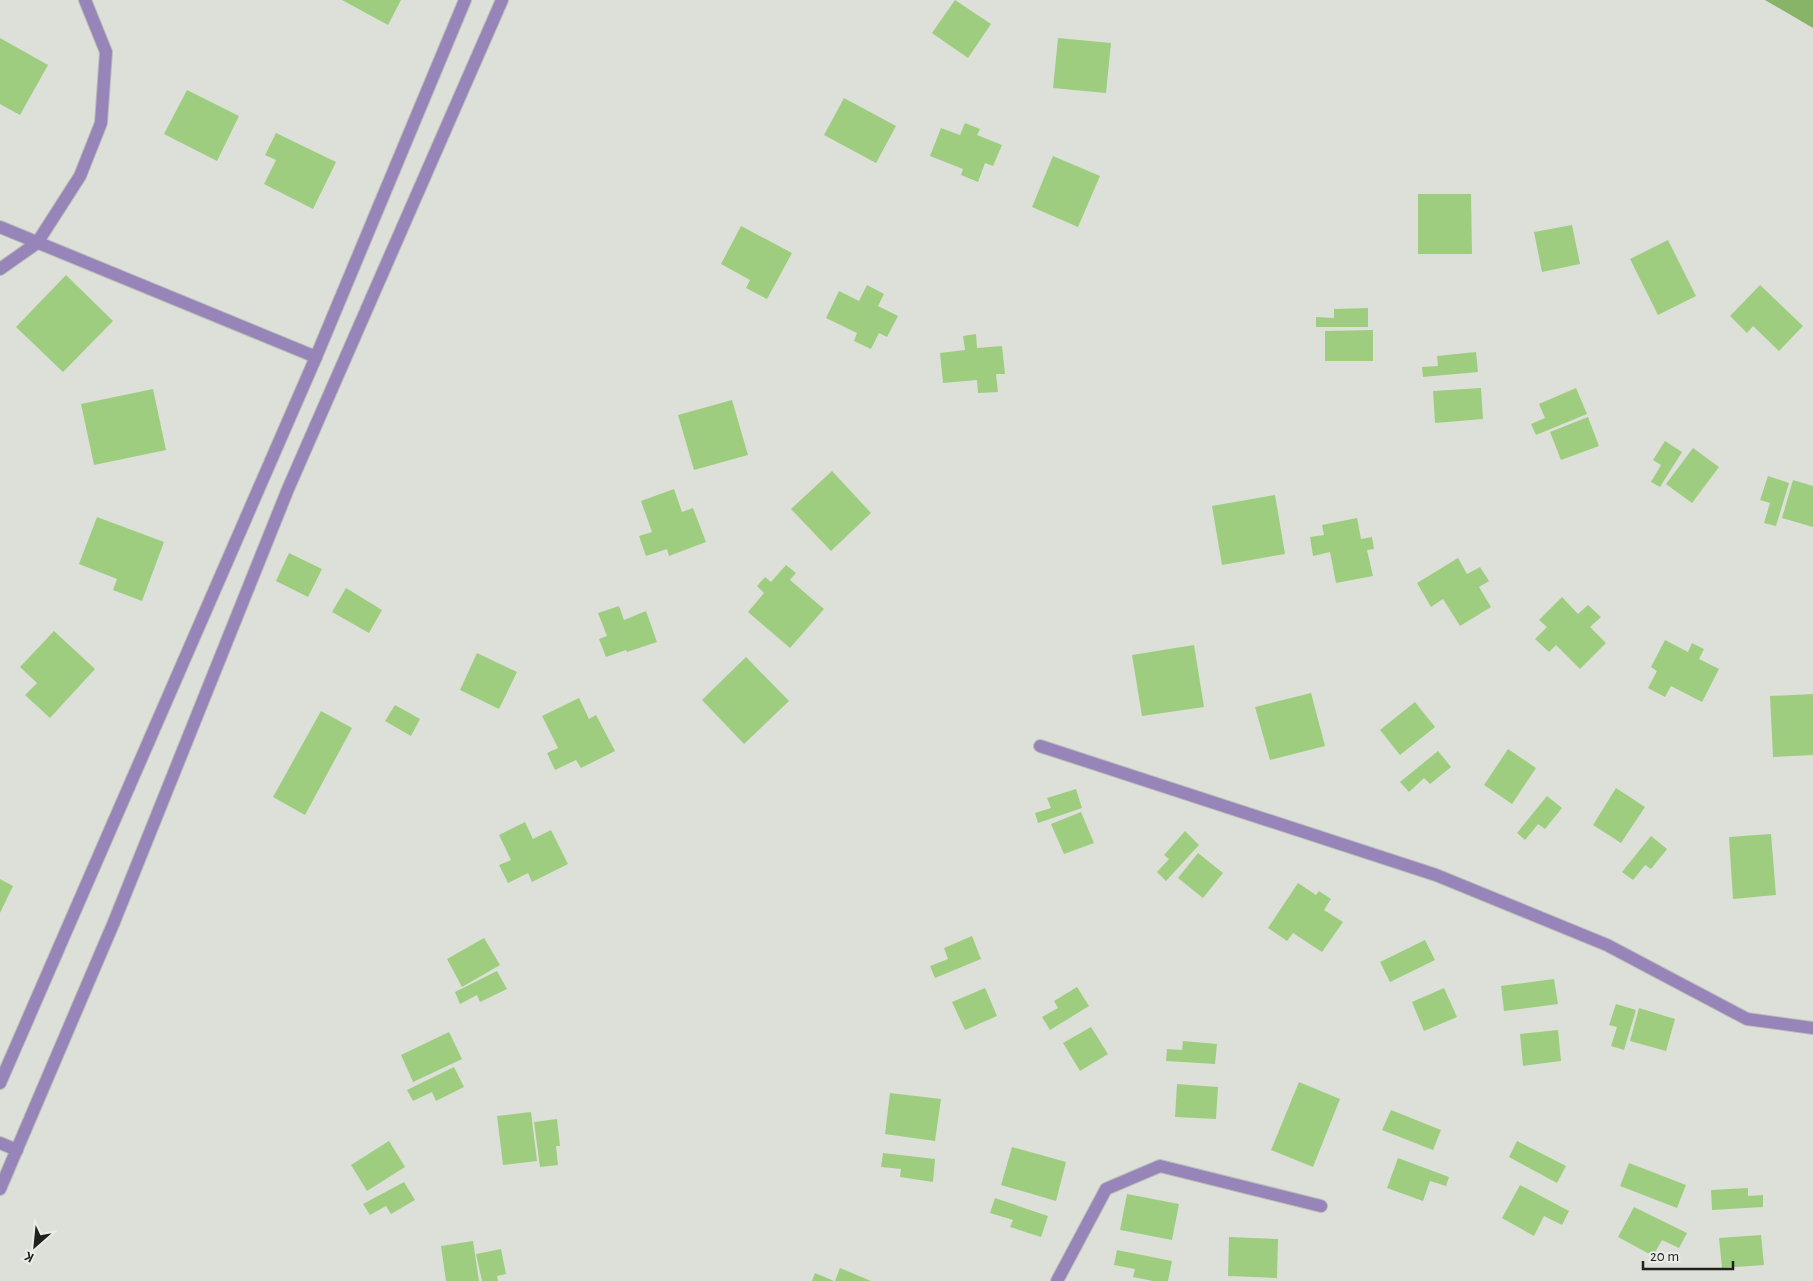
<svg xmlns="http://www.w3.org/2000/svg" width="1813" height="1281" viewBox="0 0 1813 1281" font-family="'Alegreya Sans',sans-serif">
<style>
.forest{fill:#87b467}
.building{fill:#9fcd7f}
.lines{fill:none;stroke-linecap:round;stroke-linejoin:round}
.street-casing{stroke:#babeb8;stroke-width:14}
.street{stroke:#9784b8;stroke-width:12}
</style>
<rect width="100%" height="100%" fill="#dce0d9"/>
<path class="forest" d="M1765 0H1813V28Z"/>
<g class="building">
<path d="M342 0H401L388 25Z"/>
<path d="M955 0 991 24 968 58 932 33Z"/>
<path d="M0 38 48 65 20 115 0 104Z"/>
<path d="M1058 38 1111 43 1106 93 1053 88Z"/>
<path d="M187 90 239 116 217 161 164 134Z"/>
<path d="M844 98 896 126 876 163 824 135Z"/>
<path d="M965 123 980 129 977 135 1002 145 993 166 985 163 978 182 961 175 963 169 930 156 941 128 960 135Z"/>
<path d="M276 133 336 162 313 209 264 184 276 160 265 155Z"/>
<path d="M1053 156 1100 176 1078 227 1032 207Z"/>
<path d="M1418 194H1471L1472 254H1418Z"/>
<path d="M1572 225 1580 264 1542 272 1534 232Z"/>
<path d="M741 226 792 253 767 299 746 288 750 280 721 264Z"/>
<path d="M1668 240 1696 296 1658 315 1630 259Z"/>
<path d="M66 275 113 321 63 372 16 327Z"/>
<path d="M867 285 884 294 878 306 898 316 887 337 879 333 871 349 854 341 857 333 826 318 839 291 859 301Z"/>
<path d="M1760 285 1803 326 1779 351 1753 326 1747 333 1730 316Z"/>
<path d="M1368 308V327H1316V317L1334 318V309Z"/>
<path d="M1373 330V361H1325V331Z"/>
<path d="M976 334 977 348 1002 346 1005 374H996L998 392 978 393 977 380 943 383 940 353 965 350 963 336Z"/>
<path d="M1476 352 1478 372 1423 377 1422 367 1438 366 1437 356Z"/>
<path d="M1481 388 1483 419 1435 423 1433 391Z"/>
<path d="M1576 388 1587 414 1536 435 1531 424 1545 418 1539 404Z"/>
<path d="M153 389 166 450 94 465 81 404Z"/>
<path d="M732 400 748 455 694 470 678 415Z"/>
<path d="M1588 417 1599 446 1561 460 1550 432Z"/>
<path d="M1665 441 1682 452 1660 487 1651 482 1661 465 1653 460Z"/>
<path d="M1693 448 1719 467 1692 503 1666 484Z"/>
<path d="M832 471 871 513 831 551 791 509Z"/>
<path d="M1768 476 1789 483 1776 526 1764 523 1770 503 1760 500Z"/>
<path d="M1793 480 1813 486V527L1782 518Z"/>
<path d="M674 489 682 512 693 508 706 542 669 556 667 549 646 556 639 536 652 532 641 501Z"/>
<path d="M1275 495 1285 554 1222 565 1212 506Z"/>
<path d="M97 517 164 542 142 601 113 590 117 579 79 564Z"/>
<path d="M1357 518 1361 539 1372 537 1374 549 1367 550 1373 576 1336 583 1330 552 1313 556 1310 537 1324 535 1322 525Z"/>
<path d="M289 553 322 569 308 597 276 581Z"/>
<path d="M1458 558 1467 574 1480 567 1489 581 1479 587 1491 607 1460 626 1443 599 1431 607 1417 583Z"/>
<path d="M786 565 796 573 790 580 824 609 790 648 748 612 764 593 757 586 765 577 771 582Z"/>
<path d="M346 588 382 610 369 633 332 612Z"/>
<path d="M1562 597 1578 614 1588 605 1601 617 1590 627 1606 643 1580 669 1556 645 1549 652 1535 639 1547 627 1539 620Z"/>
<path d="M619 606 624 620 646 611 657 642 627 652 626 650 606 657 599 639 607 636 598 613Z"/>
<path d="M54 631 95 669 50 718 25 695 37 683 20 667Z"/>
<path d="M1665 640 1688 652 1692 643 1704 649 1699 659 1719 669 1702 702 1671 686 1665 697 1648 688 1657 671 1651 667Z"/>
<path d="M1194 645 1204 707 1142 716 1132 655Z"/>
<path d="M477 653 517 672 499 709 460 690Z"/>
<path d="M746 657 789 701 744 744 702 700Z"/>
<path d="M1311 693 1325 746 1270 760 1255 707Z"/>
<path d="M1813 694V755L1773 757 1770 696Z"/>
<path d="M579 698 589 719 596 715 615 751 581 768 576 760 555 770 547 753 558 748 542 716Z"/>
<path d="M1415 702 1435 727 1400 755 1380 730Z"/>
<path d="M395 705 420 719 411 736 385 721Z"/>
<path d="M321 711 352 728 305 815 273 797Z"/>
<path d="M1508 749 1536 768 1512 804 1484 785Z"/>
<path d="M1438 751 1451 767 1430 784 1424 778 1409 792 1400 782Z"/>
<path d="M1616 788 1645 807 1621 843 1593 825Z"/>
<path d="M1076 789 1082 808 1038 823 1035 813 1051 808 1047 798Z"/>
<path d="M1547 796 1562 808 1545 829 1538 824 1525 840 1517 833Z"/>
<path d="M1081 812 1094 843 1064 854 1051 824Z"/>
<path d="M525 822 533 839 551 830 568 864 532 882 528 873 508 883 499 865 511 860 499 835Z"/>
<path d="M1185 831 1199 845 1166 881 1157 872 1169 859 1164 855Z"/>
<path d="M1771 834 1776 895 1733 899 1729 837Z"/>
<path d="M1651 836 1667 849 1651 869 1645 865 1633 880 1622 872Z"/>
<path d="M1198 853 1223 873 1203 898 1178 878Z"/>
<path d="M0 879 13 886 0 913Z"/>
<path d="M1298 883 1316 895 1319 891 1331 899 1324 910 1343 922 1322 952 1293 933 1287 941 1268 928Z"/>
<path d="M972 936 981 959 935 978 930 966 948 959 944 948Z"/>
<path d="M484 938 500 965 462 987 447 959Z"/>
<path d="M1425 940 1435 960 1390 982 1380 962Z"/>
<path d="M497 971 507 989 480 1002 477 995 460 1004 455 992Z"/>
<path d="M1554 979 1558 1004 1504 1011 1501 986Z"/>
<path d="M1077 987 1089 1006 1050 1030 1042 1017 1058 1008 1054 1001Z"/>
<path d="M985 988 997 1016 965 1030 952 1002Z"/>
<path d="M1444 988 1457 1017 1424 1031 1412 1002Z"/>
<path d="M1616 1004 1636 1010 1624 1050 1611 1046 1617 1027 1609 1025Z"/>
<path d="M1639 1008 1675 1019 1666 1051 1630 1041Z"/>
<path d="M1091 1027 1108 1054 1080 1071 1063 1043Z"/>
<path d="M1558 1030 1561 1061 1523 1066 1520 1034Z"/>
<path d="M449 1032 462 1059 413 1082 401 1055Z"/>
<path d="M1183 1041 1217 1044 1215 1064 1166 1061 1167 1049 1182 1050Z"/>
<path d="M454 1067 464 1087 436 1101 432 1092 413 1101 407 1090Z"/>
<path d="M1299 1082 1340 1099 1313 1167 1271 1150Z"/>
<path d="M1177 1084 1218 1087 1216 1119 1175 1117Z"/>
<path d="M890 1093 941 1099 935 1141 885 1134Z"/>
<path d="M1391 1110 1441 1130 1433 1150 1382 1130Z"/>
<path d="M531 1112 537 1161 503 1165 497 1116Z"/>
<path d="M557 1119 560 1146H556L558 1165 540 1167 534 1122Z"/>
<path d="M389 1141 405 1167 367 1191 351 1165Z"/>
<path d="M1517 1141 1566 1166 1557 1183 1509 1157Z"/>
<path d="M1012 1147 1066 1162 1056 1201 1001 1185Z"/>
<path d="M883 1153 935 1159 933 1182 900 1177 901 1169 881 1167Z"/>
<path d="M1398 1158 1449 1177 1446 1186 1430 1181 1423 1201 1387 1188Z"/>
<path d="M1629 1163 1686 1185 1677 1208 1620 1186Z"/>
<path d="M404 1182 415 1200 391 1214 386 1206 370 1215 363 1204Z"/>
<path d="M1520 1185 1569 1211 1562 1225 1544 1216 1534 1236 1502 1218Z"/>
<path d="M1748 1188V1196L1763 1195V1207L1712 1210 1711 1190Z"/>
<path d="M1127 1194 1179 1204 1172 1240 1120 1230Z"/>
<path d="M995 1198 1048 1216 1041 1237 1010 1227 1013 1220 990 1213Z"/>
<path d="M1634 1207 1687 1233 1679 1248 1662 1240 1653 1256 1618 1237Z"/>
<path d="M1761 1235 1764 1265 1722 1268 1719 1238Z"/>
<path d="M1229 1237 1278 1239 1277 1278 1228 1276Z"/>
<path d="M473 1241 479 1281H446L441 1246Z"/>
<path d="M501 1249 506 1274 497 1276 498 1281H482L476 1254Z"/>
<path d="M1117 1250 1172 1261 1168 1281H1153L1133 1277 1135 1269 1114 1265Z"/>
<path d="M840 1268 871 1281H835Z"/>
<path d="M815 1273 834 1281H812Z"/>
</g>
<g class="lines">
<g class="street-casing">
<g id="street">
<path d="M0 227 316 357"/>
<path d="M0 269 37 243 80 176 101 123 106 52 85 0"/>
<path d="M1040 746 1436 875 1607 945 1747 1019 1813 1028"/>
<path d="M0 1083 316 357 465 0"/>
<path d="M0 1143 17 1150"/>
<path d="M0 1189 114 922 288 489 502 0"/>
<path d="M1057 1281 1106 1189 1160 1166 1321 1206"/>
</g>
</g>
<use href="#street" class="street"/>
</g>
<g transform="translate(35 1246) rotate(207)" stroke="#e9ede6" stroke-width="4" paint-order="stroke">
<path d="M0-4L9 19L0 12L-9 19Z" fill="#20211f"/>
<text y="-8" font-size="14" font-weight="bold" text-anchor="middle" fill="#20211f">K</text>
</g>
<path d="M1643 1261v8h90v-8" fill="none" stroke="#20211f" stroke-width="2.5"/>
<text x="1650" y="1261" font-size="15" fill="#20211f" stroke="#e9ede6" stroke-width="4" paint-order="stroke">20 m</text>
</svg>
